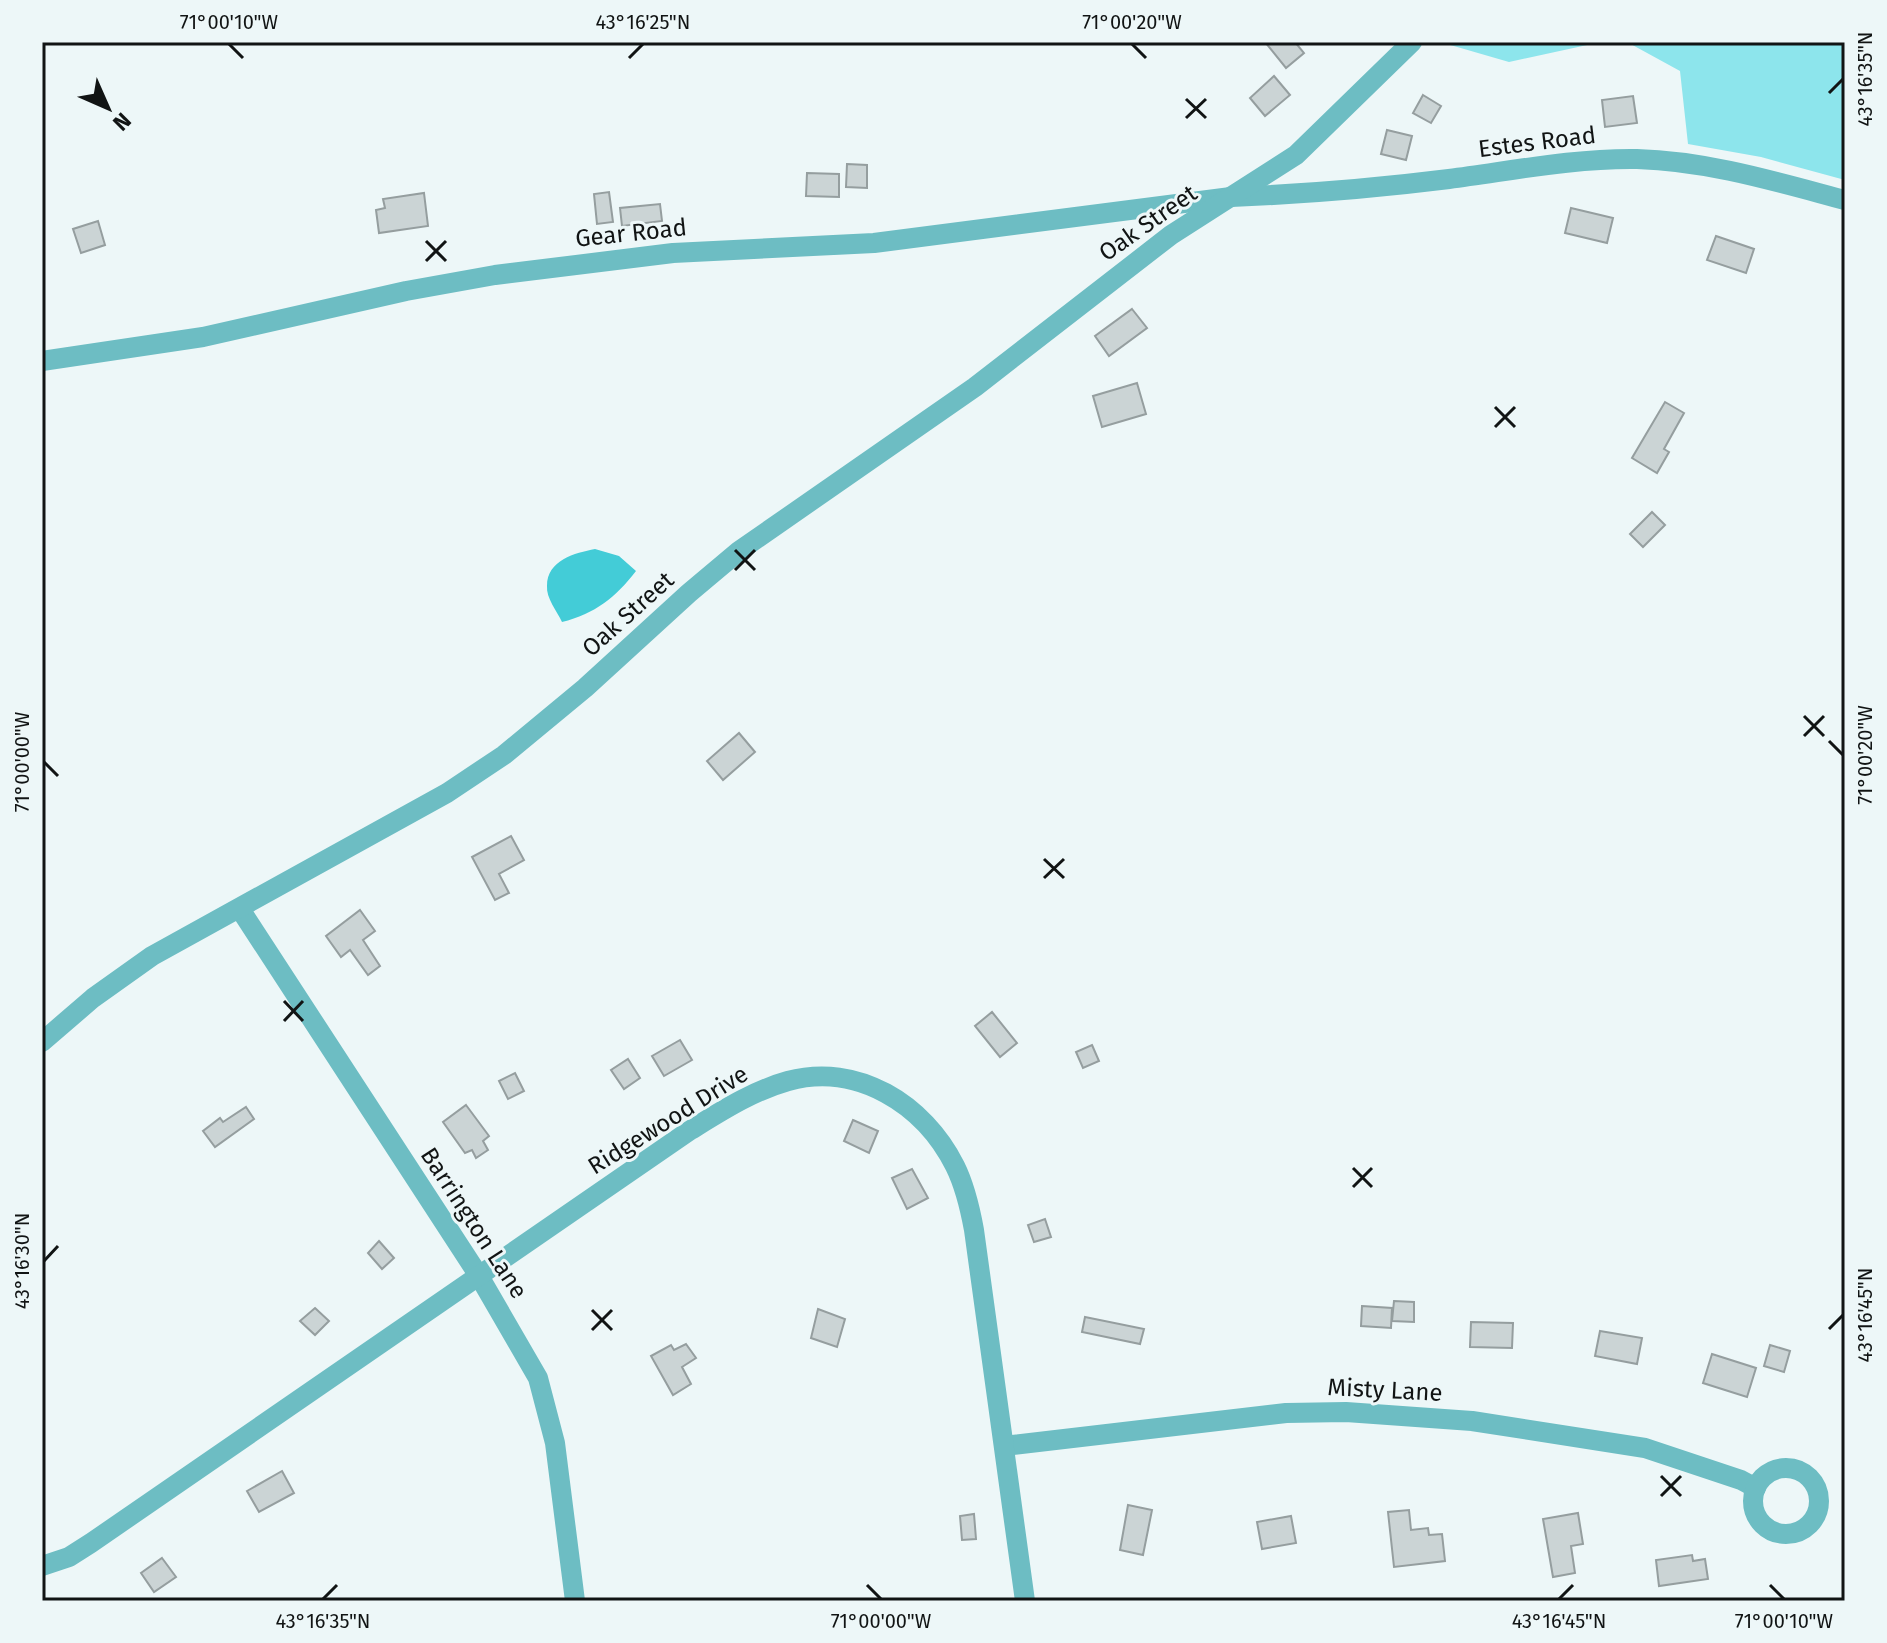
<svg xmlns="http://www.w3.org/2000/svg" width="1887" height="1643" viewBox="0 0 1887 1643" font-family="'Fira Sans',sans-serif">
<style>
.green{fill:#8de5ec}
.water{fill:#43ccd7}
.building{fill:#cbd4d5;stroke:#959e9f;stroke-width:2}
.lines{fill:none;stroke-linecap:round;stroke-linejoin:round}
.minor{stroke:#6dbdc3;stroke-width:20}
.ticks{fill:none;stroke:#111414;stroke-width:3}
.labels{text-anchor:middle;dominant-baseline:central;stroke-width:6;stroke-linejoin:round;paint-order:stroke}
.street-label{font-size:24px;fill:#111414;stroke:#edf7f8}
.neatline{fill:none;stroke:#111414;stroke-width:3}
.ticks-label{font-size:20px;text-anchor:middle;fill:#111414}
</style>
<rect width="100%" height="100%" fill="#edf7f8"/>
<g class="green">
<path d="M1440 42H1601L1509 62Z"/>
<path d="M1627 42H1845V180L1761 157 1688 144 1680 71Z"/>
</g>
<path class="water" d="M595 549 619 556 636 571C616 597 595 614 562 622 557 611 546 598 547 586 547 560 575 553 595 549Z"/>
<g class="building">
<path d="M1265 42H1295L1304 53 1286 68Z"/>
<path d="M1274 76 1290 95 1265 116 1250 98Z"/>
<path d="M1423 95 1441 106 1431 123 1413 113Z"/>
<path d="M1633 96 1637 123 1605 127 1602 100Z"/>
<path d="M1387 130 1412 136 1406 160 1381 154Z"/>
<path d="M847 164 867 165V188L846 187Z"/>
<path d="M807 173 839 174V197L806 196Z"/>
<path d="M609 192 613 222 597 224 594 194Z"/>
<path d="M424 193 428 226 379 233 376 210 385 208 383 199Z"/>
<path d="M660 204 662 221 622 226 620 208Z"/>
<path d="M1571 208 1613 218 1607 243 1565 233Z"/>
<path d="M98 221 105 245 81 253 73 229Z"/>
<path d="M1716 236 1754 249 1746 273 1707 260Z"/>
<path d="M1132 309 1147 328 1109 356 1095 336Z"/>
<path d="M1137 383 1146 414 1102 427 1093 396Z"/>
<path d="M1665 402 1684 413 1664 449 1669 452 1657 473 1632 458Z"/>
<path d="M1652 512 1665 525 1643 547 1630 534Z"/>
<path d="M739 733 755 752 723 780 707 761Z"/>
<path d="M511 836 524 860 499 874 509 893 495 900 472 857Z"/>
<path d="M360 910 375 931 363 940 380 966 368 975 350 950 341 957 326 936Z"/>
<path d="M992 1012 1017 1043 1000 1057 975 1026Z"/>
<path d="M680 1040 692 1060 664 1076 652 1056Z"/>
<path d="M1092 1045 1099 1061 1083 1068 1076 1052Z"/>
<path d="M628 1059 640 1078 624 1089 611 1070Z"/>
<path d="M515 1073 524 1091 508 1099 499 1081Z"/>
<path d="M466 1105 489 1136 483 1141 488 1150 476 1158 472 1150 465 1153 443 1122Z"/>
<path d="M246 1107 254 1119 215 1147 203 1131 220 1118 223 1122Z"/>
<path d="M853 1120 878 1131 869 1153 844 1141Z"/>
<path d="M912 1169 928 1198 907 1209 892 1178Z"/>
<path d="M1045 1219 1051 1237 1034 1242 1028 1225Z"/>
<path d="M379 1241 394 1258 382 1269 368 1253Z"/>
<path d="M1394 1301 1414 1302V1322L1392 1321Z"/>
<path d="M1362 1306 1392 1308 1391 1328 1361 1326Z"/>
<path d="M315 1308 329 1321 315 1335 300 1321Z"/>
<path d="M818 1309 845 1319 837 1347 811 1338Z"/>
<path d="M1085 1317 1144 1329 1140 1344 1082 1332Z"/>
<path d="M1471 1322 1513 1323 1512 1348 1470 1347Z"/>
<path d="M1600 1331 1642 1338 1637 1364 1595 1356Z"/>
<path d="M686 1344 696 1358 682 1367 691 1384 673 1395 651 1356 671 1345 674 1350Z"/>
<path d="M1770 1345 1790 1351 1784 1372 1764 1366Z"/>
<path d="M1712 1354 1756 1368 1747 1397 1703 1383Z"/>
<path d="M282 1471 294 1493 259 1512 247 1491Z"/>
<path d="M1128 1505 1152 1510 1143 1555 1120 1550Z"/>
<path d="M1409 1510 1411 1530 1428 1528 1429 1535 1442 1534 1445 1561 1394 1567 1388 1512Z"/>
<path d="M1578 1513 1583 1544 1571 1546 1575 1573 1553 1577 1543 1519Z"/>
<path d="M974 1514 976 1539 962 1540 960 1516Z"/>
<path d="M1291 1516 1296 1543 1262 1549 1257 1522Z"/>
<path d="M1692 1555 1693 1561 1705 1559 1708 1579 1659 1586 1656 1560Z"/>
<path d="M162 1558 176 1577 154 1592 141 1573Z"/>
</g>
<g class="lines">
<g class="minor">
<path d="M42 361 203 337 406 291 495 275 673 253 874 243 1231 197C1304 194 1377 188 1449 179 1511 171 1574 158 1637 159 1708 161 1777 182 1845 200"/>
<path d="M240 909 479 1276 538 1378 555 1443 575 1601"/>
<path d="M42 1042 93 998 152 956 447 793 504 755 585 688 689 593 739 551 975 387 1171 235 1296 155 1412 42"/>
<path d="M1004 1446 1286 1413 1346 1412 1472 1421 1645 1448 1741 1480 1756 1488"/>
<circle cx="1786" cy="1501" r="33"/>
<path d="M42 1566 69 1557 91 1543 689 1131C720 1112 752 1091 788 1081 857 1062 924 1104 955 1166 965 1186 970 1208 974 1230L1025 1601"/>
</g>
</g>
<path class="ticks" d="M229 44 243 58M1132 44 1146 58M629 58 643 44M1829 93 1843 79M1186 99 1206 118M1186 118 1206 99M426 241 446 261M426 261 446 241M1495 407 1515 427M1495 427 1515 407M735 550 755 570M735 570 755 550M1804 716 1824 736M1804 736 1824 716M1829 741 1843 755M44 762 58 776M1044 859 1064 878M1044 878 1064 859M284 1001 303 1021M284 1021 303 1001M1353 1168 1372 1187M1353 1187 1372 1168M44 1261 58 1246M592 1310 612 1330M1829 1329 1843 1315M592 1330 612 1310M1661 1476 1681 1496M1661 1496 1681 1476M867 1585 881 1599M1770 1585 1784 1599M323 1599 337 1585M1559 1599 1573 1585"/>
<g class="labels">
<g class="street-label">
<text transform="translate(1537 142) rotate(-7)">Estes Road</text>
<text transform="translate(1148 223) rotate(-35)">Oak Street</text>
<text transform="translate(631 233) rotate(-6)">Gear Road</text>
<text transform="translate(628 614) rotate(-42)">Oak Street</text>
<text transform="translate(668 1120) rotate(-32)">Ridgewood Drive</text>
<text transform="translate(474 1223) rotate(57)">Barrington Lane</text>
<text transform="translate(1385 1390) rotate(3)">Misty Lane</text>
</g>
</g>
<rect width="1887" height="1643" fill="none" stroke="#edf7f8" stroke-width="88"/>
<g transform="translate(108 108) rotate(135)" stroke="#edf7f8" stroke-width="6" paint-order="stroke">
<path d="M0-6L14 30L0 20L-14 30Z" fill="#111414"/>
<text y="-12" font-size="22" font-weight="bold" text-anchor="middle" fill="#111414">N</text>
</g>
<rect x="44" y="44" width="1799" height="1555" class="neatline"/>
<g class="ticks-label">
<text x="229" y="29">71°00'10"W</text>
<text x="643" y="29">43°16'25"N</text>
<text x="1132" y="29">71°00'20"W</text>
<text transform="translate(1865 79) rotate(-90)" y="7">43°16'35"N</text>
<text transform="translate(1865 755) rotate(-90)" y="7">71°00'20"W</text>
<text transform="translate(22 762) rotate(-90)" y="7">71°00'00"W</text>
<text transform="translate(22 1261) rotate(-90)" y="7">43°16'30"N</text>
<text transform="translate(1865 1315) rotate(-90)" y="7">43°16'45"N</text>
<text x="323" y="1628">43°16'35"N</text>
<text x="881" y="1628">71°00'00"W</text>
<text x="1559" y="1628">43°16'45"N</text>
<text x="1784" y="1628">71°00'10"W</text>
</g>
</svg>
